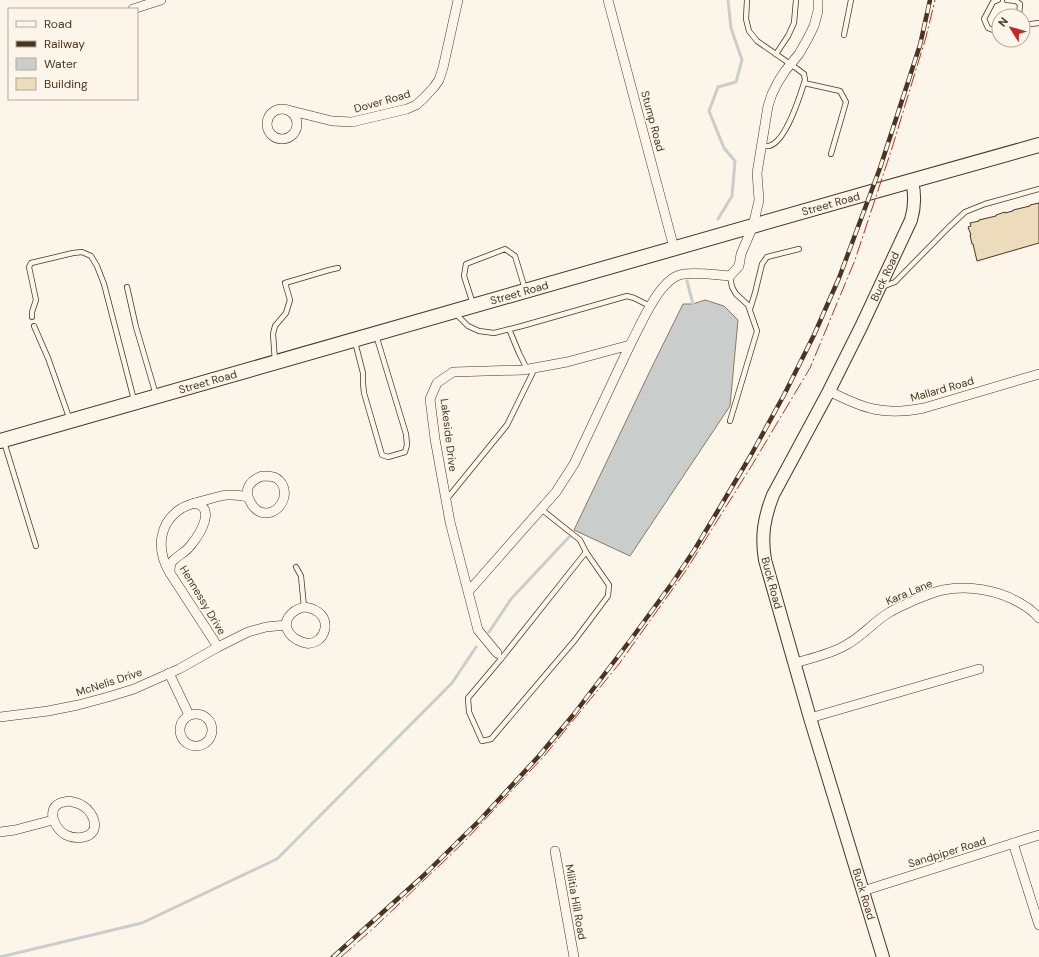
<svg xmlns="http://www.w3.org/2000/svg" width="1039" height="957" viewBox="0 0 1039 957" font-family="'DM Sans',sans-serif">
<style>
.water{fill:#c9cecd;stroke:#887966}
.lines{fill:none;stroke-linecap:round;stroke-linejoin:round}
.stream{stroke:#c9cecd;stroke-width:3}
.building{fill:#ecdcbc;stroke:#4a3520}
.lane-casing{stroke:#4a3520;stroke-width:6}
.street-casing{stroke:#4a3520;stroke-width:10}
.secondary-casing{stroke:#4a3520;stroke-width:14}
.primary-casing{stroke:#4a3520;stroke-width:16}
.lane{stroke:#fbf6e9;stroke-width:4.5}
.street{stroke:#fbf6e9;stroke-width:9}
.secondary{stroke:#fbf6e9;stroke-width:12}
.primary{stroke:#fbf6e9;stroke-width:14}
.rail-casing{stroke:#4a3520;stroke-width:4.5}
.rail{stroke:#fbf6e9;stroke-width:3;stroke-dasharray:9;stroke-linecap:butt}
.power{stroke:#c62828;stroke-width:1;stroke-dasharray:14 3 2 3;stroke-linecap:butt}
.labels{text-anchor:middle;dominant-baseline:central;stroke-width:3;stroke-linejoin:round;paint-order:stroke}
.street-label{font-size:11px;fill:#4a3520;stroke:#fbf6e9}
</style>
<rect width="100%" height="100%" fill="#fbf6e9"/>
<path class="water" d="M705 300 724 306 738 320 730 406 630 556 574 530 649 373 683 304H693Z"/>
<g class="lines">
<g class="stream">
<path d="M718 219 732 196 735 161 724 148 709 111 718 87 736 82 742 60 731 28 728 0"/>
<path d="M687 281 693 304"/>
<path d="M489 632 511 599 569 537"/>
<path d="M0 957 142 923 277 859 452 683 476 647"/>
</g>
</g>
<path class="building" d="M1039 203V243L977 261 973 244H972L970 235H971L968 227 971 226 970 223 979 221V220L996 216V215L1005 212V213L1013 211V210L1030 206V205Z"/>
<g class="lines">
<g class="lane-casing">
<g id="lane">
<path d="M747 0 746 19 749 31 757 41 796 68 804 74 805 80C800 96 786 142 769 146 766 146 764 146 762 146"/>
<path d="M998 0 993 2 984 19 988 28 993 30 999 29"/>
<path d="M1007 0 1016 1 1020 4 1019 16"/>
<path d="M1023 25 1039 23"/>
<path d="M844 35 851 0"/>
<path d="M776 54 788 36 794 23 796 0"/>
<path d="M804 83 840 91 846 102 831 154"/>
<path d="M127 287 136 327 156 395"/>
<path d="M882 287 895 282 948 228 965 212 985 204 1039 189"/>
<path d="M473 304 464 276 466 264 505 249 515 256 525 289"/>
<path d="M750 309 755 293 762 264 767 257 799 249"/>
<path d="M455 313 468 326 479 331 494 333 522 326 627 296 634 298 650 306"/>
<path d="M32 317V312L36 300 29 267 31 263 73 253 82 252 91 256 97 266 104 284 134 400"/>
<path d="M34 326 48 358 70 420"/>
<path d="M509 329 519 353 527 369"/>
<path d="M355 342 363 373V383L364 393 382 455 388 457 405 452 407 445 406 434 376 335"/>
<path d="M275 361 273 334 275 326 286 313 290 300 285 283 329 270 338 268"/>
<path d="M730 421 757 331 748 305 736 294 732 287 730 276"/>
<path d="M4 442 36 546"/>
<path d="M446 500 507 425 535 368"/>
<path d="M541 509 580 540 586 552"/>
<path d="M296 567 301 576 304 607"/>
<path d="M497 653 501 659 468 698 469 712 482 741 491 739 575 640 608 596 609 585 586 552 501 659"/>
</g>
</g>
<g class="street-casing">
<g id="street">
<path d="M608 0 674 248"/>
<path d="M133 9 161 0"/>
<circle cx="282" cy="124" r="15"/>
<path d="M288 110 332 121 352 122 407 109 416 105 424 98 434 87 439 80 443 68 458 0"/>
<path d="M630 345C641 325 660 276 684 274 699 272 715 275 730 276L739 266 741 254 753 226 759 200 757 173 768 106 772 94 778 82 785 71 799 54 807 40 814 26 818 11V0"/>
<path d="M829 391C864 409 884 416 924 408L1039 374"/>
<path d="M262 476C266 476 270 476 274 477 292 485 285 512 266 513 260 513 254 509 251 503 243 490 249 481 262 476Z"/>
<path d="M194 503C217 507 200 534 191 545 186 552 180 554 175 559 170 562 170 567 170 573L218 647"/>
<path d="M170 573C156 550 158 523 182 508 189 504 198 502 206 500 222 495 231 493 248 497"/>
<path d="M468 592 556 492 574 464 630 345 567 362 523 370 453 372 437 383 430 399 435 439 450 522 478 630 497 653"/>
<path d="M304 607C339 611 325 651 302 642 297 640 293 638 290 634 280 621 292 610 304 607Z"/>
<path d="M795 663C812 658 831 654 846 645 863 636 874 621 890 612 898 607 906 604 915 600 924 596 933 592 943 590 969 585 998 590 1020 603 1027 607 1034 612 1039 618"/>
<path d="M169 673 189 715"/>
<circle cx="196" cy="730" r="16"/>
<path d="M0 717 48 711 78 705 108 697 134 689 179 669 218 647 248 632 266 627 286 625"/>
<path d="M810 718 979 669"/>
<path d="M69 801C74 802 79 803 83 806 94 812 102 833 84 837 79 838 72 838 66 835 56 830 45 810 60 803 62 802 66 802 69 801Z"/>
<path d="M0 832 15 830 53 820"/>
<path d="M1013 843 1039 925"/>
<path d="M555 851 574 957"/>
<path d="M863 891 1039 835"/>
</g>
</g>
<g class="secondary-casing">
<g id="secondary">
<path id="s1" d="M883 957 810 718 765 560C761 536 764 518 773 495L829 391 861 327 911 220C915 207 915 194 912 181"/>
</g>
</g>
<g class="primary-casing">
<g id="primary">
<path id="s2" d="M0 441 861 195 1039 145"/>
</g>
</g>
<use href="#lane" class="lane"/>
<use href="#street" class="street"/>
<use href="#secondary" class="secondary"/>
<use href="#primary" class="primary"/>
<g class="rail-casing">
<path id="rail" d="M333 957 422 877 480 820 538 757 574 714 632 638 673 582 695 549 751 455 784 395 814 335 839 278 880 168 920 45 930 0"/>
</g>
<use href="#rail" class="rail"/>
<path class="power" d="M341 957 376 926 465 841 545 755 619 664 687 569 752 465 810 368 855 260 892 148 926 37 935 0"/>
</g>
<g class="labels">
<g class="street-label">
<text transform="translate(382 101) rotate(-16)">Dover Road</text>
<text transform="translate(653 121) rotate(75)">Stump Road</text>
<text stroke="none"><textPath href="#s2" startOffset="864">Street Road</textPath></text>
<text stroke="none"><textPath href="#s1" startOffset="726">Buck Road</textPath></text>
<text stroke="none"><textPath href="#s2" startOffset="540">Street Road</textPath></text>
<text stroke="none"><textPath href="#s2" startOffset="216">Street Road</textPath></text>
<text transform="translate(942 389) rotate(-16)">Mallard Road</text>
<text transform="translate(449 435) rotate(83)">Lakeside Drive</text>
<text transform="translate(772 583) rotate(75)">Buck Road</text>
<text transform="translate(909 592) rotate(-23)">Kara Lane</text>
<text transform="translate(203 600) rotate(59)">Hennessy Drive</text>
<text transform="translate(109 682) rotate(-18)">McNelis Drive</text>
<text transform="translate(947 852) rotate(-17)">Sandpiper Road</text>
<text transform="translate(864 894) rotate(73)">Buck Road</text>
<text transform="translate(576 902) rotate(80)">Militia Hill Road</text>
</g>
</g>
<rect x="8" y="8" width="130" height="92" fill="#fbf6e9" stroke="#b4a999"/>
<rect x="16" y="21" width="20" height="6" fill="#fbf6e9" stroke="#b4a999"/>
<text x="44" y="28" font-size="12" fill="#4a3520">Road</text>
<rect x="16" y="41" width="20" height="6" fill="#4a3520" stroke="#b4a999"/>
<text x="44" y="48" font-size="12" fill="#4a3520">Railway</text>
<rect x="16" y="58" width="20" height="12" fill="#c9cecd" stroke="#b4a999"/>
<text x="44" y="68" font-size="12" fill="#4a3520">Water</text>
<rect x="16" y="78" width="20" height="12" fill="#ecdcbc" stroke="#b4a999"/>
<text x="44" y="88" font-size="12" fill="#4a3520">Building</text>
<g transform="translate(1011 28) rotate(307)"><circle r="19" fill="#fbf6e9" stroke="#b4a999"/>
<path d="M0-3L7 15L0 10L-7 15Z" fill="#c62828"/>
<text y="-6" font-size="11" font-weight="bold" text-anchor="middle" fill="#4a3520">N</text>
</g>
</svg>
